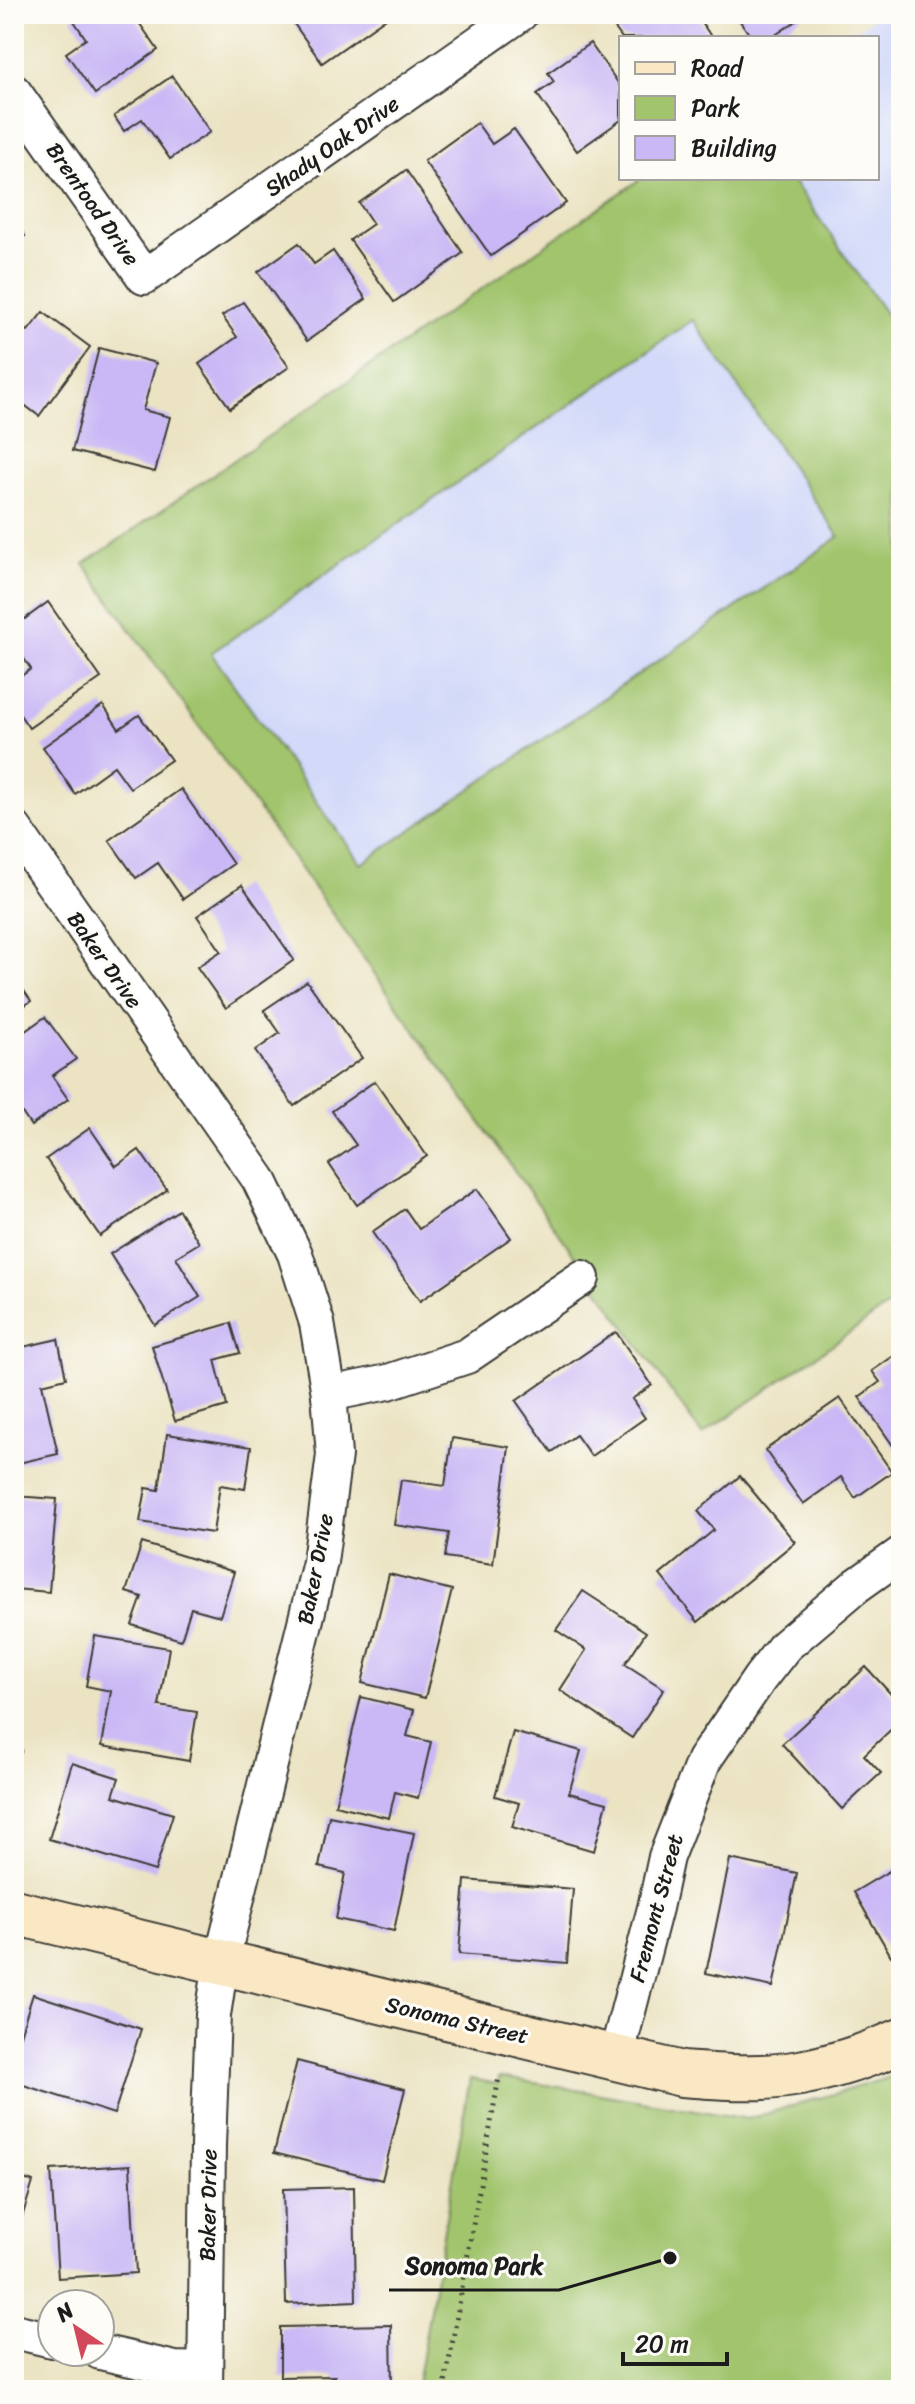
<svg xmlns="http://www.w3.org/2000/svg" width="915" height="2404" viewBox="0 0 915 2404" font-family="Sriracha,sans-serif">
<style>
.built{fill:#d2d9f9}
.green{fill:#a1c46d;stroke:#5e7044;stroke-width:2;fill-rule:evenodd}
.building{fill:#c9b8f5}
.lines{fill:none;stroke-linecap:round;stroke-linejoin:round}
.street-casing{stroke:#3b3a35;stroke-width:38}
.secondary-casing{stroke:#3b3a35;stroke-width:48}
.path{stroke:#3b3a35;stroke-width:5;stroke-dasharray:2 6;stroke-linecap:butt}
.street{stroke:#fff;stroke-width:34}
.secondary{stroke:#fae7c3;stroke-width:44}
.labels{text-anchor:middle;dominant-baseline:central;stroke-width:6;stroke-linejoin:round;paint-order:stroke}
.street-label{font-size:22px;fill:#1c1c1c;stroke:#fdfcf7}
.leader{fill:none;stroke:#1c1c1c;stroke-width:3}
.callout-dot{fill:#1c1c1c;stroke:#fdfcf7;stroke-width:3}
.callout-label{font-size:24px;text-anchor:middle;font-weight:bold;fill:#1c1c1c;stroke:#fdfcf7;stroke-width:6;stroke-linejoin:round;paint-order:stroke}
</style>
<rect width="100%" height="100%" fill="#fdfcf7"/>
<filter id="ink" filterUnits="userSpaceOnUse"><feTurbulence type="fractalNoise" baseFrequency=".0125" numOctaves="2"/><feDisplacementMap in="SourceGraphic" scale="16" xChannelSelector="R" yChannelSelector="G"/><feConvolveMatrix kernelMatrix="1 2 1 2 8 2 1 2 1" color-interpolation-filters="sRGB"/></filter>
<filter id="wash" filterUnits="userSpaceOnUse"><feTurbulence type="fractalNoise" baseFrequency=".006" numOctaves="4" result="noise"/><feDisplacementMap in="SourceGraphic" scale="32" xChannelSelector="R" yChannelSelector="G"/><feGaussianBlur stdDeviation="1.8" result="paint"/><feColorMatrix in="noise" values="0 0 0 0 0 0 0 0 0 0 0 0 0 0 0 0 0 1.4 0 .05"/><feComposite in="paint" operator="in"/></filter>
<g filter="url(#wash)">
<rect width="100%" height="100%" fill="#ebe3c2"/>
<path class="built" d="M880 14H901V1297L702 1435 84 564 642 178H877V38H845Z"/>
<g class="green">
<path d="M642 178H791L901 336V1297L702 1435 84 564ZM693 320 839 537 361 864 211 653Z"/>
<path d="M901 2074V2390H416L470 2079 498 2084 499 2077 748 2119Z"/>
</g>
<g id="blocks">
<g class="building">
<path d="M77 14H133L158 50 95 94 66 53 86 39 72 18Z"/>
<path d="M287 14H383L386 18 322 63Z"/>
<path d="M632 14H651L654 18 659 14H696L712 38H622L614 27Z"/>
<path d="M735 14H806L771 38H752Z"/>
<path d="M590 43 621 87V120L577 151 537 94 554 82 548 73Z"/>
<path d="M172 76 210 132 170 159 142 119 124 131 114 116Z"/>
<path d="M477 123 492 144 514 129 566 203 491 256 424 161Z"/>
<path d="M406 170 463 253 394 302 350 240 373 224 359 203Z"/>
<path d="M14 220 25 236 14 243Z"/>
<path d="M299 243 314 264 333 251 366 299 307 341 258 272Z"/>
<path d="M243 302 289 367 230 408 199 364 237 337 222 316Z"/>
<path d="M43 312 90 347 39 416 23 404 14 415V321L28 331Z"/>
<path d="M99 348 156 363 143 410 170 417 155 472 72 451Z"/>
<path d="M48 602 101 678 29 728 14 706V681L31 669 14 644V627Z"/>
<path d="M103 705 119 729 139 715 171 760 130 788 114 766 75 794 43 747Z"/>
<path d="M181 789 233 864 183 899 158 863 136 878 109 840Z"/>
<path d="M242 885 294 960 226 1008 197 967 221 951 197 916Z"/>
<path d="M14 976 31 1001 14 1013Z"/>
<path d="M307 981 362 1058 294 1106 255 1051 280 1033 264 1010Z"/>
<path d="M45 1017 76 1059 52 1076 68 1099 31 1126 14 1101V1039Z"/>
<path d="M375 1081 427 1156 357 1205 329 1164 356 1145 332 1111Z"/>
<path d="M90 1128 116 1166 139 1150 167 1190 100 1236 46 1159Z"/>
<path d="M477 1189 511 1238 420 1301 372 1232 405 1209 419 1229Z"/>
<path d="M179 1210 199 1243 176 1257 200 1297 155 1325 110 1254Z"/>
<path d="M231 1323 240 1353 215 1360 227 1406 175 1421 152 1346Z"/>
<path d="M616 1332 652 1385 632 1399 645 1418 591 1456 576 1435 552 1452 516 1401Z"/>
<path d="M58 1339 66 1378 42 1384 58 1454 14 1464V1349Z"/>
<path d="M901 1351V1457L859 1397 880 1382 872 1371Z"/>
<path d="M840 1398 892 1472 855 1498 841 1477 803 1504 765 1450Z"/>
<path d="M167 1434 251 1447 245 1489 220 1485 213 1533 140 1522 146 1488 159 1490Z"/>
<path d="M452 1438 509 1447 493 1564 445 1557 449 1533 394 1525 401 1480 445 1486Z"/>
<path d="M740 1476 795 1542 698 1622 660 1575 714 1530 698 1511Z"/>
<path d="M14 1496 57 1499 49 1592 14 1589Z"/>
<path d="M142 1543 234 1572 220 1616 191 1608 181 1640 132 1625 142 1597 126 1592Z"/>
<path d="M389 1574 452 1590 425 1698 362 1683Z"/>
<path d="M583 1591 646 1632 625 1664 664 1689 632 1738 560 1690 586 1650 556 1630Z"/>
<path d="M95 1636 169 1648 159 1706 197 1712 189 1761 102 1746 111 1691 86 1686Z"/>
<path d="M866 1667 901 1705V1720L864 1755 881 1773 842 1809 782 1744Z"/>
<path d="M361 1697 414 1710 407 1736 431 1742 418 1798 395 1792 389 1818 335 1805Z"/>
<path d="M513 1732 581 1751 569 1793 607 1803 594 1851 512 1827 519 1803 495 1796Z"/>
<path d="M14 1746 22 1750 14 1768Z"/>
<path d="M72 1763 119 1778 113 1796 173 1814 155 1871 49 1839Z"/>
<path d="M329 1816 414 1833 394 1931 336 1919 345 1873 319 1867Z"/>
<path d="M730 1859 797 1873 773 1987 706 1973Z"/>
<path d="M901 1864V1950L891 1956 854 1892Z"/>
<path d="M465 1880 573 1889 567 1963 459 1954Z"/>
<path d="M33 1994 141 2029 114 2114 14 2082V2054Z"/>
<path d="M297 2061 405 2089 382 2180 274 2153Z"/>
<path d="M130 2165 136 2273 58 2278 51 2170Z"/>
<path d="M14 2176 33 2182 15 2240H14Z"/>
<path d="M354 2187 356 2301 286 2304 283 2189Z"/>
<path d="M391 2325 392 2390H335V2376L280 2377V2327Z"/>
</g>
</g>
</g>
<g filter="url(#ink)">
<use href="#blocks" fill-opacity="0" stroke="#3b3a35" stroke-width="2"/>
<g class="lines">
<g class="street-casing">
<g id="street">
<path d="M14 92 144 277 520 14"/>
<path d="M14 828 259 1179 295 1254 317 1323 329 1394 334 1455 320 1562 221 1963 213 2015 208 2145 205 2390"/>
<path d="M329 1394 388 1382 467 1356 582 1278"/>
<path d="M616 2057 655 1908 666 1857 704 1760 760 1678 785 1646 856 1586 901 1554"/>
<path d="M14 2331 52 2340"/>
<path d="M100 2352 175 2369 205 2370"/>
</g>
</g>
<g class="secondary-casing">
<path id="secondary" d="M14 1912 682 2074C721 2077 762 2080 800 2073 833 2067 871 2054 901 2041"/>
</g>
<path class="path" d="M444 2390 499 2077"/>
<use href="#street" class="street"/>
<use href="#secondary" class="secondary"/>
</g>
</g>
<g class="labels">
<g class="street-label">
<text transform="translate(332 146) rotate(-35)">Shady Oak Drive</text>
<text transform="translate(93 204) rotate(55)">Brentood Drive</text>
<text transform="translate(105 960) rotate(55)">Baker Drive</text>
<text transform="translate(315 1569) rotate(-79)">Baker Drive</text>
<text transform="translate(656 1908) rotate(-75)">Fremont Street</text>
<text transform="translate(457 2020) rotate(13)">Sonoma Street</text>
<text transform="translate(208 2205) rotate(-89)">Baker Drive</text>
</g>
</g>
<path class="leader" d="M670 2258L559 2290H389"/>
<circle class="callout-dot" cx="670" cy="2258" r="8"/>
<g class="callout-label">
<text x="474" y="2274">Sonoma Park</text>
</g>
<rect width="915" height="2404" fill="none" stroke="#fdfcf7" stroke-width="48"/>
<rect x="619" y="36" width="260" height="144" fill="#fdfcf7" stroke="#a3a29f" stroke-width="2"/>
<rect x="635" y="62" width="40" height="12" fill="#fae7c3" stroke="#a3a29f" stroke-width="2"/>
<text x="691" y="76" font-size="24" fill="#1c1c1c">Road</text>
<rect x="635" y="96" width="40" height="24" fill="#a1c46d" stroke="#a3a29f" stroke-width="2"/>
<text x="691" y="116" font-size="24" fill="#1c1c1c">Park</text>
<rect x="635" y="136" width="40" height="24" fill="#c9b8f5" stroke="#a3a29f" stroke-width="2"/>
<text x="691" y="156" font-size="24" fill="#1c1c1c">Building</text>
<g transform="translate(76 2328) rotate(325)"><circle r="38" fill="#fdfcf7" stroke="#a3a29f" stroke-width="2"/>
<path d="M0-6L14 30L0 20L-14 30Z" fill="#d1495b"/>
<text y="-12" font-size="22" font-weight="bold" text-anchor="middle" fill="#1c1c1c">N</text>
</g>
<path d="M623 2352v12h104v-12" fill="none" stroke="#1c1c1c" stroke-width="4"/>
<text x="635" y="2352" font-size="24" fill="#1c1c1c" stroke="#fdfcf7" stroke-width="6" paint-order="stroke">20 m</text>
</svg>
